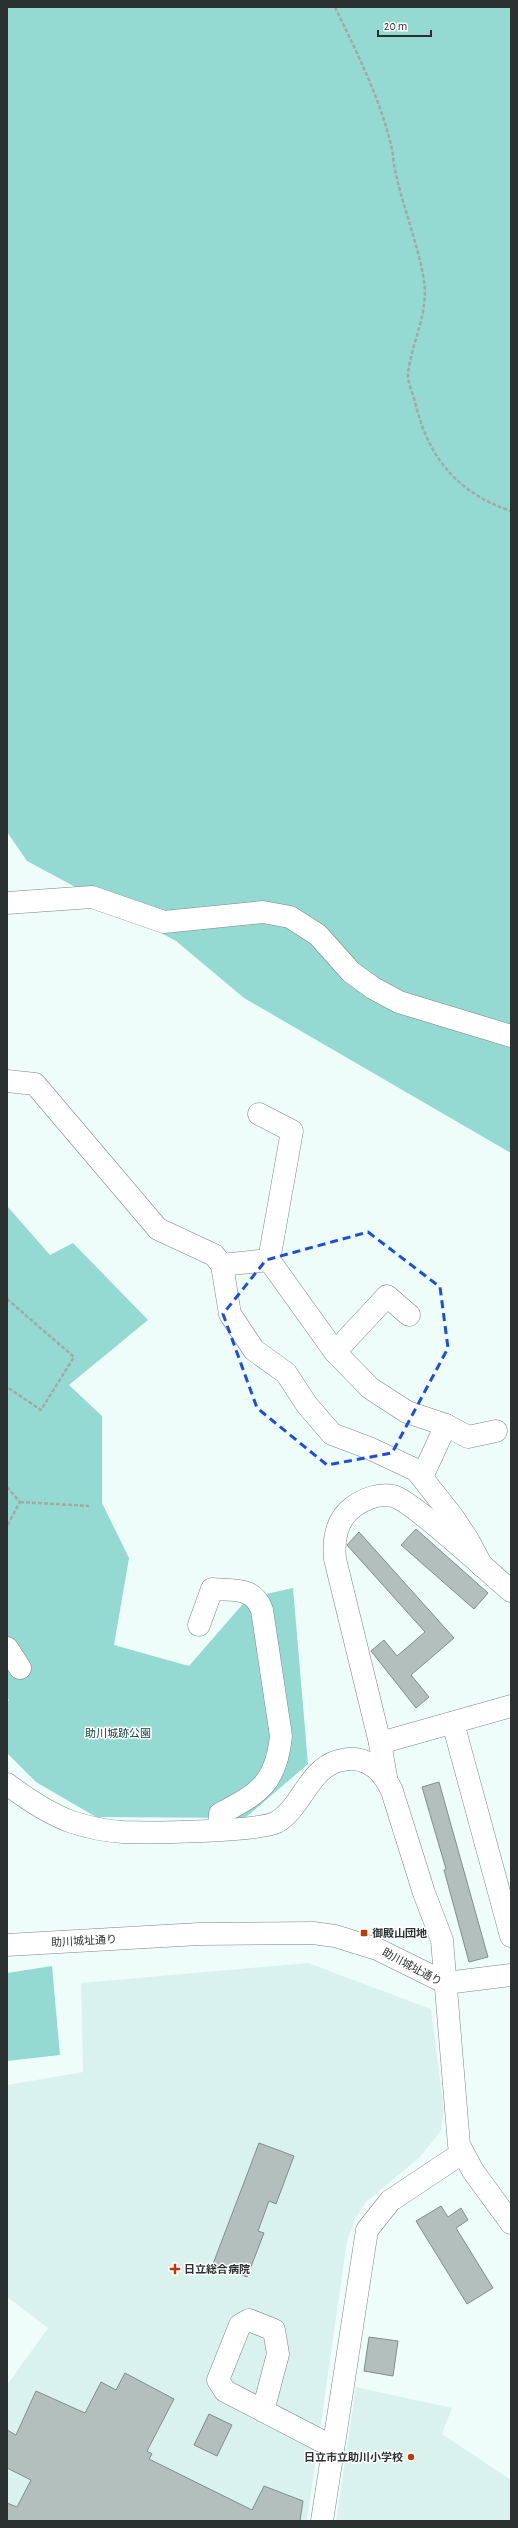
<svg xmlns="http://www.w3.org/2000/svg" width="518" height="2528" viewBox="0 0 518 2528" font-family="'Alegreya Sans','Noto Sans JP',sans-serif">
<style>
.built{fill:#daf2ee}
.green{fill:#95dad2}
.building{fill:#b2bfbd;stroke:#818e8c}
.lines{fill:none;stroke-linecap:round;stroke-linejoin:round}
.minor-casing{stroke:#7a8684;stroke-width:23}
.path{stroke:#a0aaa8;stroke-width:2.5;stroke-dasharray:4 2;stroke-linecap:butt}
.minor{stroke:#fff;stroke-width:22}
.marked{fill:none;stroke:#1d4ed8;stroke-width:3;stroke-dasharray:8 5;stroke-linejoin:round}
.poi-dot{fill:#c13907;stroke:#fff;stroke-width:1.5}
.labels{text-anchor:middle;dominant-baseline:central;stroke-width:3;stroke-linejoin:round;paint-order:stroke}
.park-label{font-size:11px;fill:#0e3e3a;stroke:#fff}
.poi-label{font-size:11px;font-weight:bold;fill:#2b3130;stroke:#fff;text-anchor:start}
.street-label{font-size:11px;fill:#2b3130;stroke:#fff}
</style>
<rect width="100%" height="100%" fill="#effdfa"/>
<g class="built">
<path d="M308 1963 431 2009 444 2110 441 2131 420 2157 366 2202 355 2219 347 2241 307 2521H7V2385L48 2328 7 2297V2085L83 2072 81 1983Z"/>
<path d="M356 2387 452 2408 442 2434 511 2480V2521H336Z"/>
</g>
<g class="green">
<path d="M7 7H511V1153L244 998 176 941 27 861 7 832Z"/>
<path d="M7 1206 50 1255 73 1243 148 1320 69 1385 102 1416V1503L129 1558 114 1645 189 1666 248 1598 293 1588 308 1764 245 1818 96 1817 36 1782 7 1753V1702L9 1700 7 1697Z"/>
<path d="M52 1966 60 2055 7 2061V1973Z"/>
</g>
<g class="building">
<path d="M416 1529 488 1593 474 1609 401 1545Z"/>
<path d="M359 1532 454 1638 411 1675 429 1697 416 1708 371 1651 384 1640 397 1656 425 1632 347 1545Z"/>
<path d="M439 1782 488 1957 469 1962 444 1870 446 1869 422 1787Z"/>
<path d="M259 2143 294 2156 276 2204 269 2201 258 2231 264 2233 247 2277 213 2264Z"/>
<path d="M441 2206 448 2217 461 2208 468 2220 456 2228 493 2288 467 2304 416 2221Z"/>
<path d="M369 2337 398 2341 393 2376 364 2371Z"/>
<path d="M125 2373 174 2399 147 2451 152 2454 149 2459 252 2510 264 2486 303 2501 300 2521H7V2503L17 2507 31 2480 7 2468V2430L16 2435 36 2391 85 2413 101 2382 116 2390Z"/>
<path d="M209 2414 232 2425 217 2456 194 2445Z"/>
</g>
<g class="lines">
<g class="minor-casing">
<g id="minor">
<path d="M7 903 92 897 164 922 263 912 290 917 318 935 351 972 373 988 399 1002 511 1036"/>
<path d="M7 1081 35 1084 158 1229 214 1255 222 1265 230 1314 254 1350 286 1373 307 1405 332 1434 369 1448 416 1470 453 1517 468 1540 482 1566"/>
<path d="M269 1260 335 1352 370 1388 407 1412 446 1425 468 1437 496 1431"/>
<path d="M222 1265 269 1260 292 1131 259 1114"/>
<path d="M335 1352 387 1296 409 1315"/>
<path d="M422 1477 446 1425"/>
<path d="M199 1625 212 1589C234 1591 253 1586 262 1610L281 1736C276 1784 259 1793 220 1814L219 1829"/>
<path d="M7 1648 20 1668"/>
<path d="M453 1723 511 1936"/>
<path d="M380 1743 511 1706"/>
<path d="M386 1777 380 1743 335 1559C333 1539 336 1520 353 1507 364 1499 379 1493 393 1496 411 1500 491 1574 511 1591"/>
<path d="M7 1784C27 1799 49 1814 72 1822 87 1827 108 1831 123 1832 148 1833 259 1832 277 1822 302 1807 308 1770 338 1761 364 1753 382 1769 392 1791L424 1893 442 1940 459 2145 473 2171 511 2223"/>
<path d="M7 1945 199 1934 313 1933 335 1936 377 1949 446 1983"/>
<path d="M446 1983 511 1975"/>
<path d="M263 2411 278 2354 274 2330 249 2320 240 2325 218 2380 225 2391 333 2447"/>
<path d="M322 2521 367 2230 390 2201 462 2153"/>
</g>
</g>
<g class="path">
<path d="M335 7C356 51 378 94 390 141 393 150 393 161 395 170 403 208 418 243 424 281 429 312 412 342 408 373 407 381 413 393 415 402 428 457 457 493 511 511"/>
<path d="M7 1299 74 1357 41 1410 7 1387"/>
<path d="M7 1487 20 1502 7 1526"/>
<path d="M20 1502 89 1506"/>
</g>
<use href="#minor" class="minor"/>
</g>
<path class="marked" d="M368 1232 440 1287 448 1348 392 1453 327 1465 257 1408 223 1314 266 1260Z"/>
<g class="poi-dot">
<rect x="360" y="1929" width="8" height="8" rx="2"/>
<path d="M173 2263h4v4h4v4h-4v4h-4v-4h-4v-4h4z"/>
<circle cx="411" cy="2457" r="4"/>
</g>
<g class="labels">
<g class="park-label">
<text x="118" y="1733">助川城跡公園</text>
</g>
<g class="poi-label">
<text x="372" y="1933">御殿山団地</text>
<text x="184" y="2269">日立総合病院</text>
<text x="403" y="2457" text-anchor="end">日立市立助川小学校</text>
</g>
<g class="street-label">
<text transform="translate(84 1941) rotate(-3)">助川城址通り</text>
<text transform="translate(412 1967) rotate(28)">助川城址通り</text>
</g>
</g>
<rect width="518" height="2528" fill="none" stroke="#2b3130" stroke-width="16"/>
<path d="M378 30v6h53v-6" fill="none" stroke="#2b3130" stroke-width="2"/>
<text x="384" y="30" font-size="12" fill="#2b3130" stroke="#ffffff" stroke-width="3" paint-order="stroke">20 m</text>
</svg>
